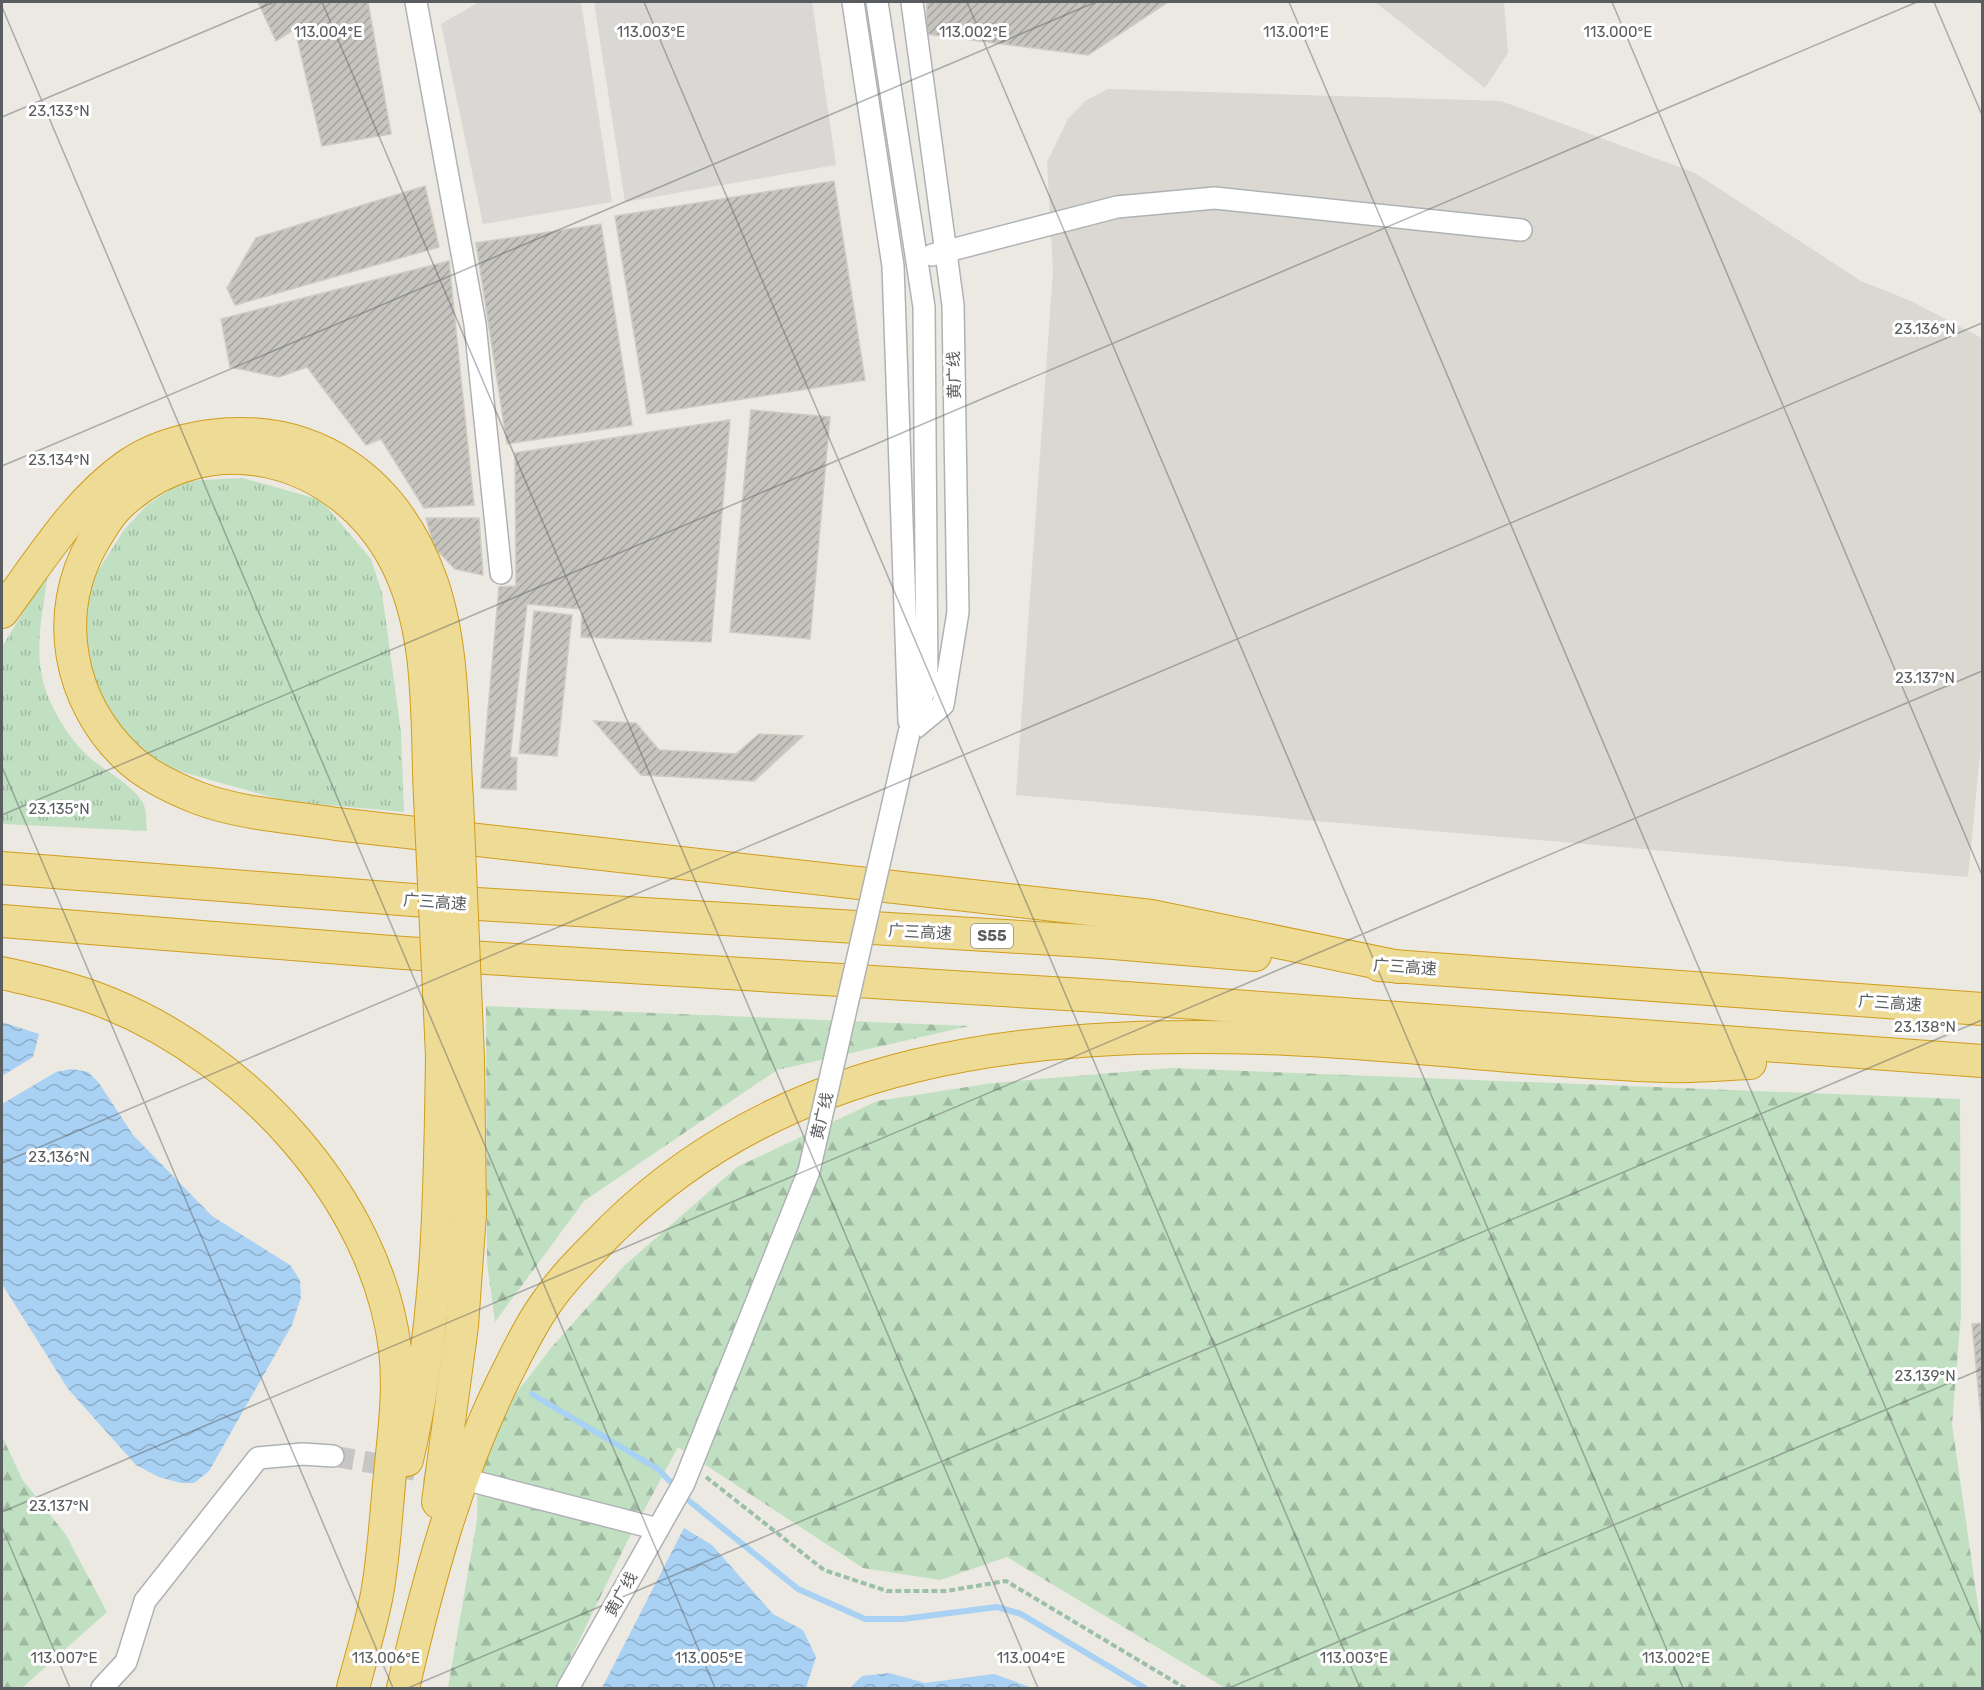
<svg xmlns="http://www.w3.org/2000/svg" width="1984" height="1690" viewBox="0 0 1984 1690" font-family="Rubik,'Noto Sans SC',sans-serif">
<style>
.industrial{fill:#dad8d4}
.education{fill:#dad8d0}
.grass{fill:url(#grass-tufts)}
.forest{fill:url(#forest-firs)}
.water{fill:url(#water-waves)}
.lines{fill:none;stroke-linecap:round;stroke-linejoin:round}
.stream{stroke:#a9d1f3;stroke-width:6}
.building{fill:url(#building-hatch);stroke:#cfcbc1;stroke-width:1.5}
.minor-tunnel{stroke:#c7c6c2;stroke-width:21;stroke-dasharray:21 10;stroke-linecap:butt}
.minor-casing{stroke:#afb2b5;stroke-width:24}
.highway-casing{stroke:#d09d1d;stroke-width:34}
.path{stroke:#9bc0a7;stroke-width:4;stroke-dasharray:6 3;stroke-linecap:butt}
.minor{stroke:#fff;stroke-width:21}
.highway{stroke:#eedb95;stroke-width:32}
.minor-bridge-casing{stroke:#afb2b5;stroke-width:24;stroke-linecap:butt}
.highway-bridge-casing{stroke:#d09d1d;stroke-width:34;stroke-linecap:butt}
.minor-bridge{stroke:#fff;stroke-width:21}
.highway-bridge{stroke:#eedb95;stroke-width:32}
.ticks{fill:none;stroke:#5a5d60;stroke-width:1.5;stroke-opacity:0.45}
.labels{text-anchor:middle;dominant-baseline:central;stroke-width:6;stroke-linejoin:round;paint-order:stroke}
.shield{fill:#fff;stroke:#8c8e90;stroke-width:1.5}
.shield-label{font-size:15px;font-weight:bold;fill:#5a5d60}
.street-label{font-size:16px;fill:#5a5d60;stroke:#fff}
.ticks-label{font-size:15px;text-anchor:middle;fill:#5a5d60;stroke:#fff;stroke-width:6;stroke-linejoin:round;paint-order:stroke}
</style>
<defs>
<pattern id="grass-tufts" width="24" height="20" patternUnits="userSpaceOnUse" patternTransform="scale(1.5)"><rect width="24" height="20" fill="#c1e0c2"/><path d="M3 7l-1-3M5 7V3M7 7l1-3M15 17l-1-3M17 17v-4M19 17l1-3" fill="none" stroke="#a0b9a1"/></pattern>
<pattern id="forest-firs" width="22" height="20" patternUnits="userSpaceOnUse" patternTransform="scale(1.5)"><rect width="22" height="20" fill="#c1e0c2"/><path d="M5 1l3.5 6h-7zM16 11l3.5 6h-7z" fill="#a0b9a1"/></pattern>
<pattern id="water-waves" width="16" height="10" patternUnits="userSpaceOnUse" patternTransform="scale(1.5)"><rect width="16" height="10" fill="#a9d1f3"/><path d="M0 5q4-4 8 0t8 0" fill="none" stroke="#8dadc8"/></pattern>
<pattern id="building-hatch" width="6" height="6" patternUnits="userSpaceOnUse" patternTransform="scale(1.5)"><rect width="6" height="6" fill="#c6c4be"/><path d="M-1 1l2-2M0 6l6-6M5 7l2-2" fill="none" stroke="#a4a29e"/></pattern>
</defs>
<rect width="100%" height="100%" fill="#ebe9e2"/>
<g class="industrial">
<path d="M479 2H581L612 202 483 224 441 24Z"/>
<path d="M594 2H812L836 165 625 202Z"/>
</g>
<g class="education">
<path d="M1375 2H1504L1508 53 1485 88Z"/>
<path d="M1108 89 1501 101 1695 173 1861 281 1911 301 1982 338V735L1968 877 1016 795 1053 271 1047 162 1068 119 1085 101Z"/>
</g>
<g class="grass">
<path d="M243 478 321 500 371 559 382 593 401 732 404 812 285 801 168 768 150 757 126 733 107 708 94 680 86 633 87 588 124 530 147 505 183 481Z"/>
<path d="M48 571C44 610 33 645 44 685 51 708 67 735 84 752 101 770 130 781 143 803 147 810 146 823 147 831L2 824V647Z"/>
</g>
<g class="forest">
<path d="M486 1006 969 1026 777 1070 584 1201 495 1322 487 1263Z"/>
<path d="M1171 1068 1960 1099 1961 1314 1952 1424 1982 1633V1688H1225L1007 1557 940 1580 863 1568 678 1447 625 1546 556 1688H448L477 1520 478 1465 492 1425 551 1348 625 1265 737 1167 877 1101 993 1083Z"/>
<path d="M2 1436 22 1479 66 1535 107 1612 22 1688H2Z"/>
</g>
<g class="water">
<path d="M2 1022 39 1034 33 1057 2 1076Z"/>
<path d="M72 1069 88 1072 99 1083 133 1135 212 1216 290 1265 300 1280 301 1297 292 1325 209 1471 194 1483H181L159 1477 136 1465 68 1389 2 1284V1104L56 1072Z"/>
<path d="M684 1528 712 1545 773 1614 803 1630 816 1657 806 1688H602Z"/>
<path d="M889 1673 925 1683 994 1674 1033 1688H850L862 1676Z"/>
</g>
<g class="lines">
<path class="stream" d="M532 1394 658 1469 688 1500 798 1589 865 1619H903L997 1607 1021 1614 1145 1688"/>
</g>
<g class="building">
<path d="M258 2H368L391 134 322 146 295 29 276 41Z"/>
<path d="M927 2H1168L1088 55 926 34Z"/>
<path d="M834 181 865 380 647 414 615 216Z"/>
<path d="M425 186 439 247 235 305 227 288 256 238Z"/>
<path d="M601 224 632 425 507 444 476 243Z"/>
<path d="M449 261 474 505 424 508 381 439 366 445 307 367 279 377 230 367 221 319Z"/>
<path d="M751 410 830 417 810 639 730 632Z"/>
<path d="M730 420 711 642 581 637 582 609 527 604 510 757 517 758 516 790 481 788 499 587 516 586 515 453Z"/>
<path d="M426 518H479L483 575 455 569 434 547Z"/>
<path d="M534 611 572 615 557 756 519 753Z"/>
<path d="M594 721 636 723 659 750 736 754 759 734 803 736 754 781 641 775Z"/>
<path d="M1982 1323V1428L1972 1324Z"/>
</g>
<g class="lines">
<path class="minor-tunnel" d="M333 1456 454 1477"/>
<g class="minor-casing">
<g id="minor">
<path d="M416 2 475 324 501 573"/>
<path d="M853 2 893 266 909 721"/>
<path d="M877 2 924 307 927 683 909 733 943 705 958 612 953 305 912 2"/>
<path d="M932 255 1117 207 1215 198 1521 230"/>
<path d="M472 1481 658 1529"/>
<path d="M102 1688 126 1662 145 1601 258 1458 303 1454 333 1456"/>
<path d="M568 1688 684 1483 809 1171"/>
</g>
</g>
<g class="highway-casing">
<g id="highway">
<path d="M2 612C40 561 75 502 128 465 151 449 181 440 209 436 316 422 395 481 431 580 455 647 452 729 457 800"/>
<path d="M430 798C426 720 433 632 395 560 340 456 207 420 118 506 108 516 100 530 93 542 52 614 68 701 128 758 146 775 175 789 198 798 241 814 291 817 336 824L1151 916 1399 967"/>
<path d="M2 868 413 900 1102 942 1255 955"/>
<path d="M2 921 404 953 1099 996 1982 1061"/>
<path d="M1379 965 1982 1009"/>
<path d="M2 973C38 981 74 989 108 1003 246 1059 376 1198 395 1349 400 1391 394 1433 390 1474 386 1514 384 1555 377 1594 371 1626 361 1657 353 1688"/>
<path d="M407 1460C439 1323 440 1195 442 1056"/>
<path d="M438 1502 462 1326 470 1214 468 1058"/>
<path d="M403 1688C429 1577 458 1468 511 1365 522 1343 534 1319 549 1299 566 1274 591 1251 612 1229 788 1055 1029 1031 1264 1038 1398 1042 1531 1062 1665 1066 1693 1067 1722 1064 1750 1063"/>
</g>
</g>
<path class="path" d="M706 1477 824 1570 887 1591H946L1006 1581 1185 1688"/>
<use href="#minor" class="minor"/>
<use href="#highway" class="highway"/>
<g class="minor-bridge-casing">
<path id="minor-bridge" d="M809 1171 909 733"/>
</g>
<g class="highway-bridge-casing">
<g id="highway-bridge">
<path d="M430 798 442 1056"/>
<path d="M457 800 468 1058"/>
</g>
</g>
<use href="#minor-bridge" class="minor-bridge"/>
<use href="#highway-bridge" class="highway-bridge"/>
</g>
<path class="ticks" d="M322 2 1038 1688M644 2 1360 1688M967 2 1683 1688M1289 2 1982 1635M1612 2 1982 875M1934 2 1982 115M2 7 715 1688M2 117 274 2M2 466 1096 2M2 767 393 1688M2 815 1917 2M2 1163 1982 323M2 1512 1982 671M2 1527 70 1688M408 1688 1982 1020M1229 1688 1982 1369"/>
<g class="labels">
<rect class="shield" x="971" y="924" width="42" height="24" rx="4.5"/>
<g class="shield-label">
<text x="992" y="936">S55</text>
</g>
<g class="street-label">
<text transform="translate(954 375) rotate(-91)">黄广线</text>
<text transform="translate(435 902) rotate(4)">广三高速</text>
<text transform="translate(920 932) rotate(3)">广三高速</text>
<text transform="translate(1405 967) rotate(4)">广三高速</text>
<text transform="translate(1890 1003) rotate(4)">广三高速</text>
<text transform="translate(822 1116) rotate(-77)">黄广线</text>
<text transform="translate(621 1594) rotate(-61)">黄广线</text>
</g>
</g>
<g class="ticks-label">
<text x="328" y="37">113.004°E</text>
<text x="651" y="37">113.003°E</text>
<text x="973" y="37">113.002°E</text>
<text x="1296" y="37">113.001°E</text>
<text x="1618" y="37">113.000°E</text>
<text x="59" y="116">23.133°N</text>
<text x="1925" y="334">23.136°N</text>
<text x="59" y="465">23.134°N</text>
<text x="1925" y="683">23.137°N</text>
<text x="59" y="814">23.135°N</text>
<text x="1925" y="1032">23.138°N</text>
<text x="59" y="1162">23.136°N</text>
<text x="1925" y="1381">23.139°N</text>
<text x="59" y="1511">23.137°N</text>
<text x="64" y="1663">113.007°E</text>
<text x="386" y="1663">113.006°E</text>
<text x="709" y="1663">113.005°E</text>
<text x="1031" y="1663">113.004°E</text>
<text x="1354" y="1663">113.003°E</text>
<text x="1676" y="1663">113.002°E</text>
</g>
<rect width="1984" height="1690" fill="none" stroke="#5a5d60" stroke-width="6"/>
</svg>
